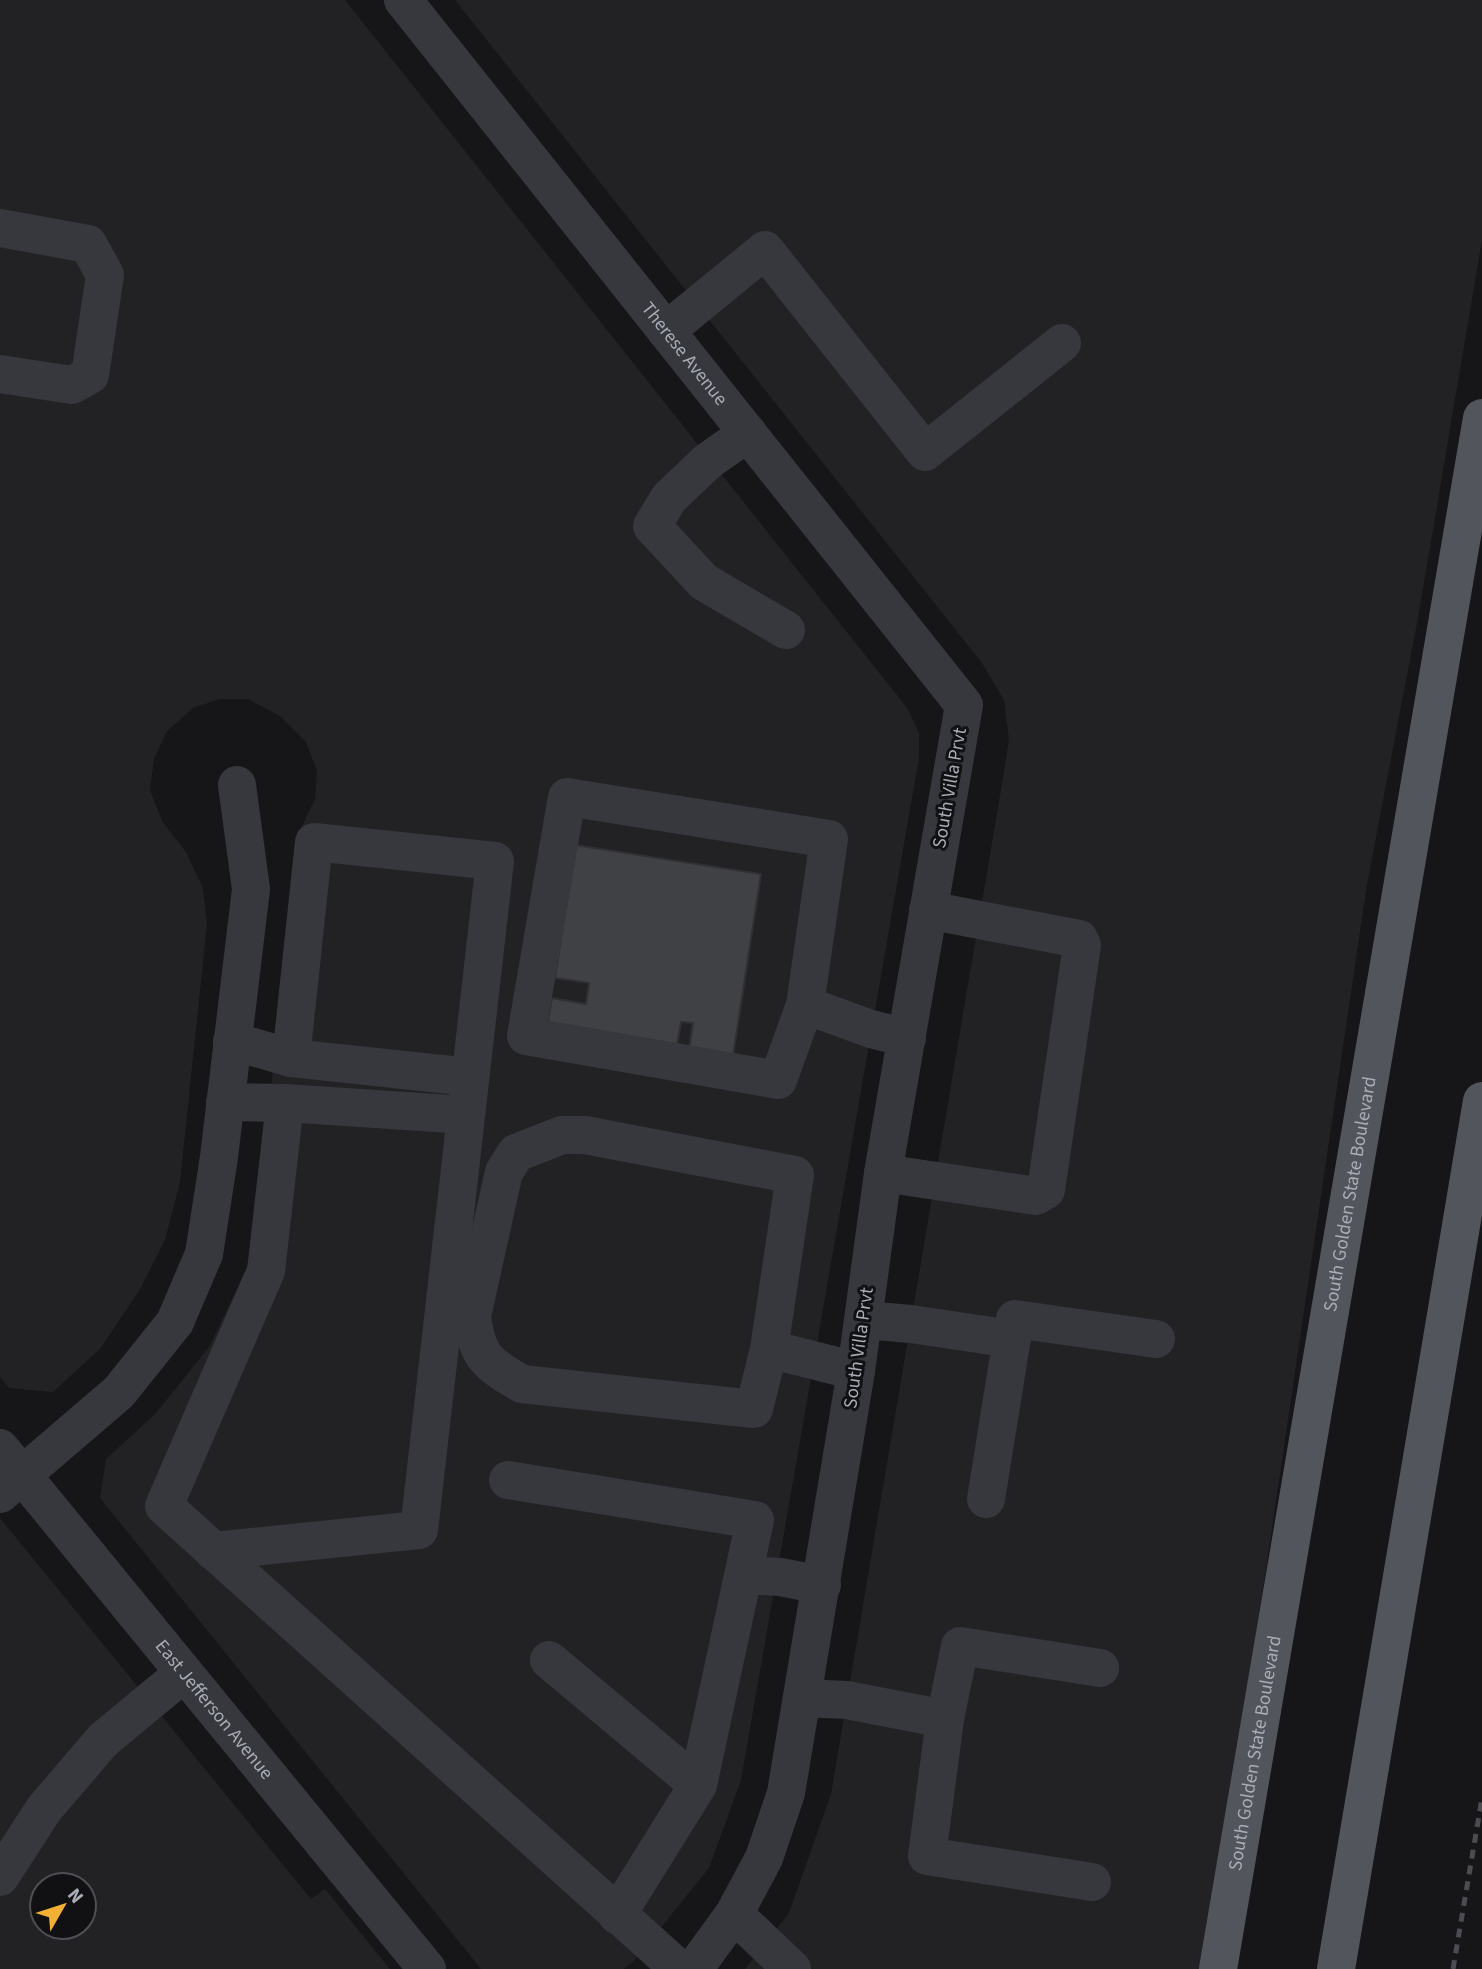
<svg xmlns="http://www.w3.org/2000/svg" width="1482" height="1969" viewBox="0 0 1482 1969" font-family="'Source Sans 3',sans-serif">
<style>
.built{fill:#222225;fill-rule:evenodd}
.building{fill:#404145;stroke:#303034;stroke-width:2}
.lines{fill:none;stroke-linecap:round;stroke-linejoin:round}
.minor{stroke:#37383d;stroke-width:38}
.major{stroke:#53555c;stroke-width:38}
.rail{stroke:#4a4c52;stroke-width:5;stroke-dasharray:9 7;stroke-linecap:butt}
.labels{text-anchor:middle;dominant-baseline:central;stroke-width:6;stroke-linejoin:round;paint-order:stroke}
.street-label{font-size:19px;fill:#a8adb8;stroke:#111113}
</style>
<rect width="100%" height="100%" fill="#161618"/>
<g class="built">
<path d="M0 0H345L908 709 919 733V758L741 1780 709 1868 634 1961 624 1969H481L100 1498 106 1459 156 1413 209 1347 247 1268 260 1194 296 851 302 826 315 799 317 771 306 742 280 716 248 699H220L193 708 167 731 154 759 150 790 162 821 186 852 203 888 207 924 180 1182 165 1240 139 1291 100 1349 53 1392 9 1388 0 1377Z"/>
<path d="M455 0H1482V240L1418 618 1367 884 1207 1969H745L789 1913 831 1794 1004 772 1009 739 1004 700 982 663Z"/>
<path d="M0 1518 311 1899 325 1889 390 1969H0ZM42 1885H84V1927H42Z"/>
</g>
<path class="building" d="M575 845 761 874 733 1056 689 1049 693 1023 681 1022 676 1052 559 1034 548 1020 552 998 586 1004 589 983 555 978Z"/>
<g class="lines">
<g class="minor">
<path id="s1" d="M403 0 964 705 883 1173 856 1371 786 1793 764 1858 734 1914 694 1969"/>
<path d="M0 228 88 244 105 275 90 375 72 385 0 374"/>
<path d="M666 331 765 250 925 452 1062 343"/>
<path d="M748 433 708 461 669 498 652 526 704 582 786 630"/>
<path d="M805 1005 778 1080 526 1036 567 797 829 839 805 1005 871 1029 907 1038"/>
<path d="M232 1041 291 1058 470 1077"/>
<path d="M225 1102 285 1103 466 1115"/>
<path d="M285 1103 266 1271 164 1506 679 1969"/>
<path d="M883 1173 1036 1196 1046 1190 1082 945 1079 939 928 910"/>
<path d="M864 1320 911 1324 1012 1339"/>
<path d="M769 1349 754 1409 522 1384C488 1364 477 1358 472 1316L504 1172 516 1153 562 1135H585L795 1175 769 1349 856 1371"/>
<path id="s2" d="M0 1448 427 1969"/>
<path d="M508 1480 755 1520 698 1785"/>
<path d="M0 1494 119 1392 175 1322 204 1254 219 1157 251 889 237 785"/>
<path d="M986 1499 1015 1319 1156 1339"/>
<path d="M213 1551 419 1530 495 861 314 842 291 1058"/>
<path d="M743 1575 780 1577 822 1585"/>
<path d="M549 1660 698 1785 617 1915"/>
<path d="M802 1698 847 1700 945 1719"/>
<path d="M0 1877 44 1809 103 1740 184 1673"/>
<path d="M1092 1882 927 1856 945 1719 960 1646 1100 1668"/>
<path d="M734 1914 792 1969"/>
</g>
<g class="major">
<path id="s3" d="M1218 1969 1482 418"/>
<path d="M1336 1969 1482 1101"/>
</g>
<path class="rail" d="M1453 1969 1482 1798"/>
</g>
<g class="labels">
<g class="street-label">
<text stroke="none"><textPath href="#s1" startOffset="452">Therese Avenue</textPath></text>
<text transform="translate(950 788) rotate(-80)">South Villa Prvt</text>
<text stroke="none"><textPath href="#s3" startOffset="786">South Golden State Boulevard</textPath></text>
<text transform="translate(859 1348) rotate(-82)">South Villa Prvt</text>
<text stroke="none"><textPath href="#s2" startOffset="338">East Jefferson Avenue</textPath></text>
<text stroke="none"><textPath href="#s3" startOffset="219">South Golden State Boulevard</textPath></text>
</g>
</g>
<g transform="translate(63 1906) rotate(51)"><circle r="33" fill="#111113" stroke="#4d4f55" stroke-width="2"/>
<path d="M0-5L12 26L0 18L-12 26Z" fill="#f2b134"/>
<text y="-10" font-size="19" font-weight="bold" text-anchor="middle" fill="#a8adb8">N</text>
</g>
</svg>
